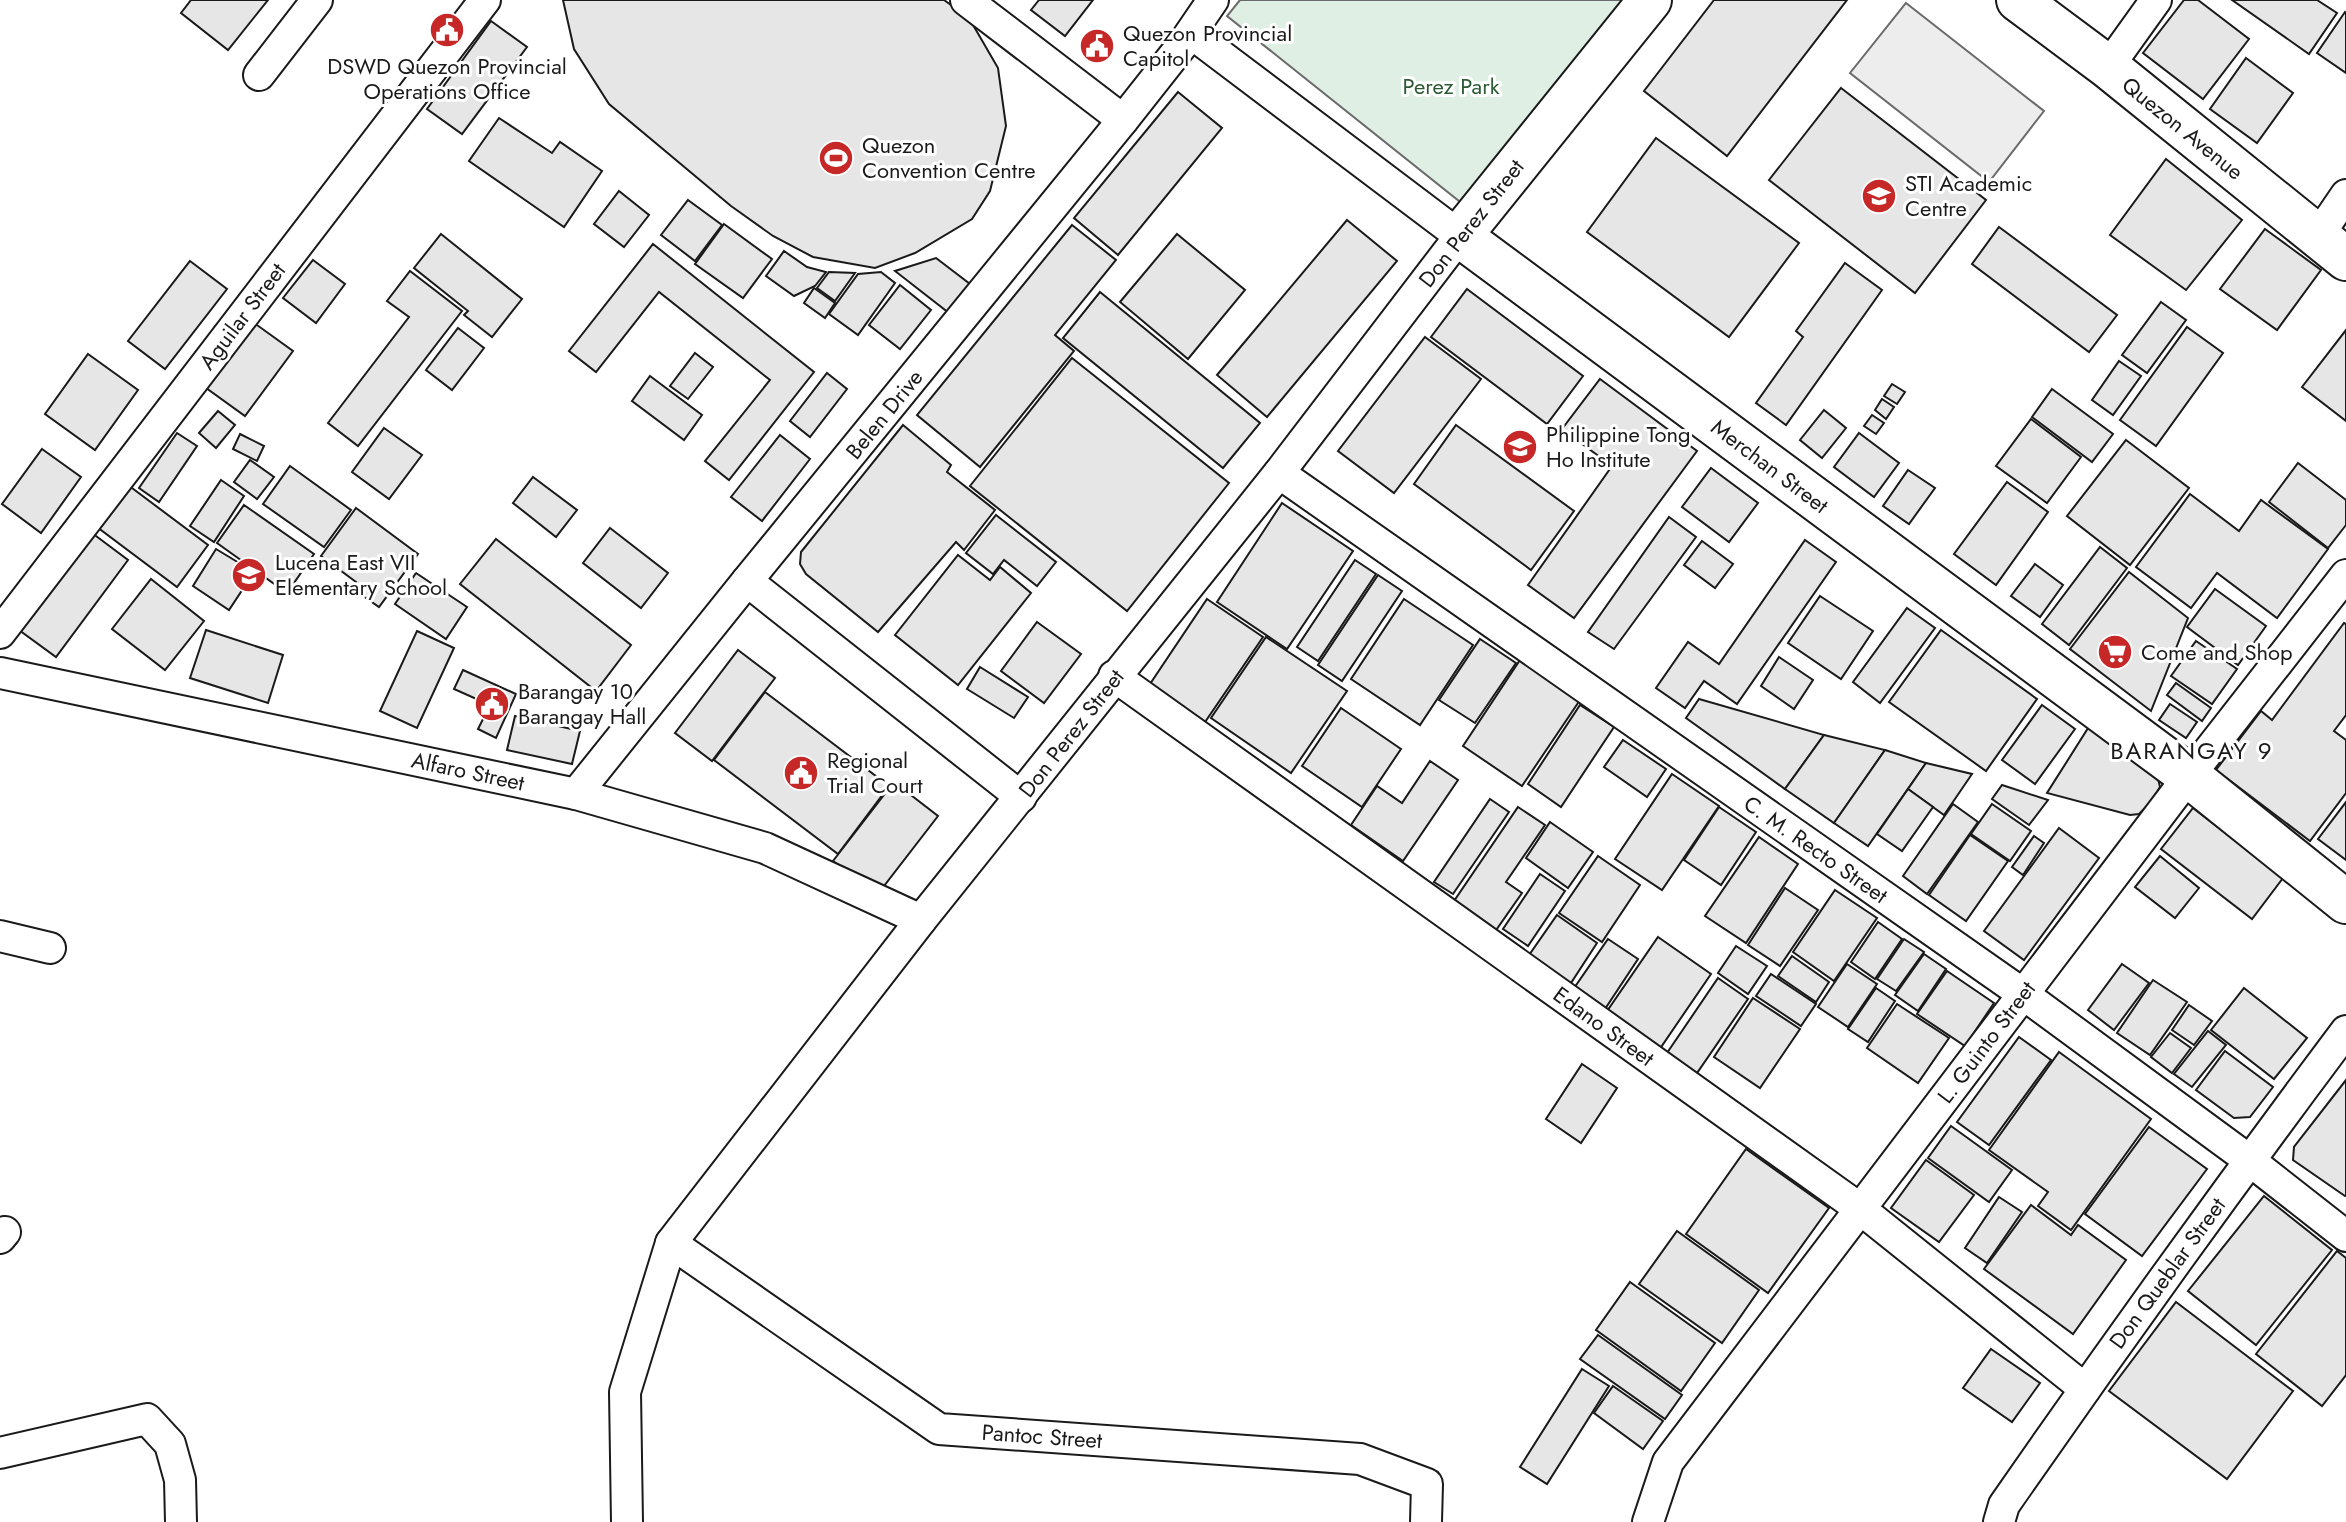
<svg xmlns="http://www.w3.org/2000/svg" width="2346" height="1522" viewBox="0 0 2346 1522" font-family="Jost,sans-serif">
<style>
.green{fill:#e0efe3;stroke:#6a6a6a;stroke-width:2}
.parking{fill:#ededed;stroke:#6a6a6a;stroke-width:2}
.building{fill:#e6e6e6;stroke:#1a1a1a;stroke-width:2}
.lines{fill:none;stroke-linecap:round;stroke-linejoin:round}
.street-casing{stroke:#1a1a1a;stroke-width:34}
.secondary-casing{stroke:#1a1a1a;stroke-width:46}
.street{stroke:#fff;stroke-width:30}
.secondary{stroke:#fff;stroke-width:42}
.labels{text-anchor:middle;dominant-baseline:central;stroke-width:6;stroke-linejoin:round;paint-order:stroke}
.poi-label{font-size:22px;fill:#1a1a1a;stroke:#fff;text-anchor:start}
.park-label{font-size:22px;fill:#2b5a34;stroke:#fff}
.street-label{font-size:22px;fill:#1a1a1a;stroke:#fff}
.neighbourhood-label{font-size:24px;letter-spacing:2px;fill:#1a1a1a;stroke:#fff}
</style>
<rect width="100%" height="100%" fill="#fff"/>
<path class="green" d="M1240 0H1628L1464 205 1227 16Z"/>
<path class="parking" d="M1906 3 2044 111 1989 182 1850 73Z"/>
<g class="building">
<path d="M191 0H268L228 50 181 13Z"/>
<path d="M563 0H944L969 18 998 68 1006 126 990 191 972 219 915 253 875 268 813 257 773 236 731 206 609 104 574 49Z"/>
<path d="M1039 0H1093L1065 36 1031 10Z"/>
<path d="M1714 0H1847L1727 156 1644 91Z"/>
<path d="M2184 0H2198L2249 39 2203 99 2143 53Z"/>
<path d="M2232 0H2317L2337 13 2309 54Z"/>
<path d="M2345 12 2346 13V73L2317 53Z"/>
<path d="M491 21 527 47 462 134 427 109Z"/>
<path d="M2246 58 2293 93 2257 143 2210 109Z"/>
<path d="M1841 88 1986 200 1915 293 1769 180Z"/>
<path d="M1178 92 1222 128 1118 255 1074 218Z"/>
<path d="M499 118 552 153 560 142 602 171 564 227 469 161Z"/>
<path d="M1656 138 1799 243 1729 337 1587 232Z"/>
<path d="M2166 159 2242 220 2186 290 2110 235Z"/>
<path d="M619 191 649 215 624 247 594 224Z"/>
<path d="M688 200 722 225 695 261 661 235Z"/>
<path d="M1347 220 1397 261 1267 417 1217 375Z"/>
<path d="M724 224 772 259 743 298 695 264Z"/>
<path d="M1072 225 1116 260 1055 335 1074 351 980 467 917 415Z"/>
<path d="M1999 227 2117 315 2089 352 1972 264Z"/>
<path d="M2265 229 2321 270 2277 330 2220 289Z"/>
<path d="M441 234 522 299 492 337 464 315 468 311 414 268Z"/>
<path d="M1177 234 1245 290 1188 359 1120 302Z"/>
<path d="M653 244 814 372 729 480 705 461 770 380 659 292 596 372 569 351Z"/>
<path d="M784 251 807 267 826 272 815 286 794 296 766 276Z"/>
<path d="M936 258 970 284 949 313 895 271Z"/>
<path d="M313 260 345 284 316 323 283 298Z"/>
<path d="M190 261 227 289 165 369 128 341Z"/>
<path d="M1845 263 1882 290 1786 425 1756 403 1803 337 1796 331Z"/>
<path d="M410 271 462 311 358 446 328 423 409 317 387 301Z"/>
<path d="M829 272 855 273 835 301 817 288Z"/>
<path d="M881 272 895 283 858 335 829 314 858 274Z"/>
<path d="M900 285 931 310 900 349 869 325Z"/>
<path d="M814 288 835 303 825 318 804 303Z"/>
<path d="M1467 289 1583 376 1547 424 1431 337Z"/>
<path d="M1100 292 1260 423 1223 468 1063 338Z"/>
<path d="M2161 302 2186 320 2147 373 2122 355Z"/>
<path d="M250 320 293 351 245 416 202 385Z"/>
<path d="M2187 327 2223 353 2156 446 2120 420Z"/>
<path d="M458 328 484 348 452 390 426 370Z"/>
<path d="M2346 330V421L2302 387Z"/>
<path d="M1425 337 1481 379 1394 493 1338 451Z"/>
<path d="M695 353 713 367 688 399 670 386Z"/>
<path d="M88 354 138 390 95 450 45 414Z"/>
<path d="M1072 358 1229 483 1127 611 970 486Z"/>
<path d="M2119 361 2141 376 2113 415 2092 400Z"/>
<path d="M827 373 847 389 810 437 790 421Z"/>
<path d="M650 376 702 415 684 440 632 401Z"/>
<path d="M1600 379 1697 451 1574 618 1528 585 1612 466 1562 429Z"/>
<path d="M1892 384 1905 392 1897 404 1884 396Z"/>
<path d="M2052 389 2113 434 2092 462 2032 417Z"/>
<path d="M1882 399 1894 407 1886 419 1875 410Z"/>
<path d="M1824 410 1846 428 1822 458 1800 440Z"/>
<path d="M218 411 235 425 216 448 199 433Z"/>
<path d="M1872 415 1884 423 1876 434 1864 426Z"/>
<path d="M2031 419 2081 457 2047 503 1996 466Z"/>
<path d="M903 425 951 465 947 472 995 510 964 550 956 542 878 632 806 574 800 564 801 552Z"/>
<path d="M1456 425 1574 511 1531 570 1414 484Z"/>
<path d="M384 428 422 455 389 499 352 472Z"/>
<path d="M177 433 197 446 159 502 139 488Z"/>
<path d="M1859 433 1899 463 1874 497 1834 467Z"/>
<path d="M240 434 264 446 257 461 233 449Z"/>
<path d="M780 435 810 459 762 521 731 497Z"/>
<path d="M2126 440 2189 488 2130 565 2067 516Z"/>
<path d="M42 449 81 477 41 533 2 504Z"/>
<path d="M250 460 274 477 257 499 234 482Z"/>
<path d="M2298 463 2346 500V525L2328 548 2269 502Z"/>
<path d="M290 466 351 510 324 547 263 504Z"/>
<path d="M1711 468 1758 503 1729 542 1682 507Z"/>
<path d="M1908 470 1935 488 1909 524 1883 506Z"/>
<path d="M533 477 577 510 556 537 513 503Z"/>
<path d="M221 480 244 496 214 542 190 526Z"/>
<path d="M124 482 208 545 177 587 93 524Z"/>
<path d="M2007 482 2048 512 1996 585 1954 554Z"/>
<path d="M2190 494 2239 531 2261 500 2328 549 2277 618 2217 573 2191 608 2136 567Z"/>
<path d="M1282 503 1353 551 1287 649 1217 602Z"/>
<path d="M244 505 314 554 287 593 217 543Z"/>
<path d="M356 508 418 554 379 607 352 588 356 582 321 556Z"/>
<path d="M996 515 1056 562 1037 586 1004 560 993 574 966 553Z"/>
<path d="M1669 517 1696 537 1614 649 1588 632Z"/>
<path d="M610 528 668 573 641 608 583 563Z"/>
<path d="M92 533 128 560 56 657 19 630Z"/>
<path d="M496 539 631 645 596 691 460 584Z"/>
<path d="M1805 540 1836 562 1737 704 1704 681 1685 708 1656 688 1688 642 1719 664Z"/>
<path d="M1702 541 1733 564 1715 588 1684 565Z"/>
<path d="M2100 547 2127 568 2069 645 2042 624Z"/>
<path d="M216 549 254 572 229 610 193 586Z"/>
<path d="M958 555 990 580 1000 567 1031 593 958 685 895 635Z"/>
<path d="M1355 560 1376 574 1318 661 1297 647Z"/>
<path d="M2035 564 2063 585 2040 617 2011 596Z"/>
<path d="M2129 572 2188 618 2151 711 2070 649Z"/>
<path d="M416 573 467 607 446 639 395 604Z"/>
<path d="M1378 575 1402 591 1342 681 1318 665Z"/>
<path d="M151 579 204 621 165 670 112 629Z"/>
<path d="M2215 589 2266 626 2238 665 2187 627Z"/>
<path d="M1820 596 1873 631 1841 679 1788 643Z"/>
<path d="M1207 599 1263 637 1203 725 1148 687Z"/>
<path d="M1404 599 1473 645 1420 725 1351 679Z"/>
<path d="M1907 608 1935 628 1880 703 1853 682Z"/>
<path d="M1037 622 1081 654 1044 703 1001 671Z"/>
<path d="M2344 623 2346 624V715L2334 731 2346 740V793L2310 841 2216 770 2261 711 2272 720Z"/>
<path d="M206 630 283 655 268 703 190 678Z"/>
<path d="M1941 630 2037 699 1986 771 1889 702Z"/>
<path d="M417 631 454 648 417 728 380 711Z"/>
<path d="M1266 637 1347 691 1291 773 1211 718Z"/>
<path d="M1480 639 1516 663 1475 723 1439 700Z"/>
<path d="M2196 641 2237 669 2212 704 2171 676Z"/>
<path d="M738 650 775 678 712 761 675 733Z"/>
<path d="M1779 657 1813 680 1794 709 1761 686Z"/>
<path d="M1520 660 1580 700 1522 786 1463 746Z"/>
<path d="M980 667 1028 697 1014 718 967 689Z"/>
<path d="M463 670 516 694 496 738 478 729 490 705 454 689Z"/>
<path d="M2176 683 2211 708 2202 721 2167 695Z"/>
<path d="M765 692 889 786 838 854 714 760Z"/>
<path d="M1699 699 1824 735 1785 789 1686 718Z"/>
<path d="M2170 704 2197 722 2186 738 2159 720Z"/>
<path d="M1580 705 1614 727 1561 807 1528 784Z"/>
<path d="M2042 705 2075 729 2035 784 2002 760Z"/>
<path d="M1341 708 1401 749 1362 807 1302 766Z"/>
<path d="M515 716 580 731 572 764 507 750Z"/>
<path d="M2090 725 2156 770 2160 787 2151 802 2139 814 2130 815 2047 793Z"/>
<path d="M1824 735 1885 750 1834 823 1785 789Z"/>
<path d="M1623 740 1666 769 1647 797 1604 767Z"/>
<path d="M1885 750 1926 763 1868 846 1834 823Z"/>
<path d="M1430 761 1458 780 1403 861 1351 825 1377 786 1402 803Z"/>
<path d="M1926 763 1972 774 1944 815 1908 789Z"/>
<path d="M1672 774 1719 806 1662 890 1615 859Z"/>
<path d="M894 782 938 816 877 895 833 861Z"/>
<path d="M2002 785 2048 800 2029 825 1992 799Z"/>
<path d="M1908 789 1933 807 1902 851 1877 834Z"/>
<path d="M1490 799 1509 812 1453 894 1434 882Z"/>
<path d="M2346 802V860L2318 839Z"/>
<path d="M1953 804 1978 822 1927 894 1903 876Z"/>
<path d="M1992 804 2031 831 2010 861 1971 834Z"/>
<path d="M1518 807 1545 825 1506 882 1522 893 1494 933 1452 904Z"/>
<path d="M1719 807 1756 832 1721 885 1684 860Z"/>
<path d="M2193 808 2283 878 2252 919 2161 849Z"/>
<path d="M1550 822 1593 852 1568 888 1526 858Z"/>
<path d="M2059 828 2099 858 2024 960 1984 931Z"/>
<path d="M1970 835 2008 861 1966 921 1929 895Z"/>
<path d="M2034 836 2044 843 2023 875 2012 867Z"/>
<path d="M1759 837 1798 864 1746 943 1705 916Z"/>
<path d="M1598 856 1640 885 1602 942 1559 913Z"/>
<path d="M2160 856 2199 888 2175 918 2135 887Z"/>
<path d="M1540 874 1565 891 1528 946 1503 929Z"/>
<path d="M1785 888 1818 910 1780 966 1748 945Z"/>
<path d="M1835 890 1877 918 1834 981 1793 952Z"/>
<path d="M1557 915 1597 943 1569 986 1527 958Z"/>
<path d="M1878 922 1902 939 1875 979 1851 962Z"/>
<path d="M1658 937 1711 974 1657 1053 1603 1017Z"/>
<path d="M1608 939 1638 959 1601 1015 1570 994Z"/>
<path d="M1904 939 1924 952 1896 991 1877 979Z"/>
<path d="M1736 946 1767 966 1748 994 1718 973Z"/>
<path d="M1924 954 1946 969 1918 1011 1895 995Z"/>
<path d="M1792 956 1829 982 1816 1002 1778 976Z"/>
<path d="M1847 964 1877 984 1848 1027 1818 1007Z"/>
<path d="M2122 964 2149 983 2114 1030 2088 1010Z"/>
<path d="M1947 971 1994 1003 1965 1046 1917 1014Z"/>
<path d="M1771 974 1816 1004 1801 1026 1756 996Z"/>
<path d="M1718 978 1748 999 1697 1073 1667 1053Z"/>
<path d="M2153 980 2187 1002 2150 1055 2117 1033Z"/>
<path d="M1876 988 1895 1001 1868 1042 1848 1029Z"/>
<path d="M2244 988 2307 1038 2274 1079 2211 1030Z"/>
<path d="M1753 998 1800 1029 1760 1088 1714 1057Z"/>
<path d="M1897 1004 1949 1038 1918 1083 1867 1048Z"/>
<path d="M2189 1005 2212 1021 2194 1045 2172 1030Z"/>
<path d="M2208 1031 2226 1045 2192 1087 2174 1074Z"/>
<path d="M2170 1033 2191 1048 2172 1073 2151 1057Z"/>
<path d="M2019 1037 2051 1060 1989 1145 1957 1122Z"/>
<path d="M2225 1051 2273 1087 2250 1117 2234 1118 2196 1090Z"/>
<path d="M2059 1052 2151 1119 2071 1230 2038 1206 2048 1192 1989 1150Z"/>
<path d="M1582 1064 1617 1088 1581 1143 1546 1119Z"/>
<path d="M2346 1080V1195L2345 1196 2293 1160 2294 1147Z"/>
<path d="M1951 1126 2012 1170 1989 1202 1928 1158Z"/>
<path d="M2149 1127 2207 1169 2142 1256 2085 1214Z"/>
<path d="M1746 1149 1829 1208 1768 1293 1686 1234Z"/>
<path d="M1926 1160 1974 1195 1939 1242 1891 1208Z"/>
<path d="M2264 1196 2332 1250 2256 1345 2188 1291Z"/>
<path d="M1999 1197 2022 1212 1987 1263 1965 1248Z"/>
<path d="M2031 1205 2071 1235 2078 1225 2126 1260 2073 1334 1984 1269Z"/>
<path d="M1677 1231 1759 1290 1722 1343 1639 1284Z"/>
<path d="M2337 1251 2346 1258V1375L2322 1406 2256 1354Z"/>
<path d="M1630 1282 1715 1343 1681 1391 1596 1330Z"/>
<path d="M2176 1302 2293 1391 2227 1479 2109 1391Z"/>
<path d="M1598 1335 1682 1395 1665 1419 1580 1359Z"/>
<path d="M1991 1349 2040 1383 2012 1422 1963 1388Z"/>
<path d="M1582 1369 1609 1386 1547 1484 1520 1467Z"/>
<path d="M1613 1386 1663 1421 1643 1449 1594 1413Z"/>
</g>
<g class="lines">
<g class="street-casing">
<g id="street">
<path d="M966 0 1123 120"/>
<path d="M2108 67 2156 0"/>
<path d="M259 75 317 0"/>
<path d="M2318 236 2346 195"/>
<path d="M1279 473 2023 994 2249 1160 2346 1236"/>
<path d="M747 581 1021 797"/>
<path d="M0 633 485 0"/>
<path d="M0 673 576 794 765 848 921 920"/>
<path d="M1114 676 1859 1208 2085 1389"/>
<path d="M576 794 747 581 1123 120 1183 44 1213 0"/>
<path d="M0 936 50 948"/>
<path d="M0 1238 5 1232"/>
<path d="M671 1243 939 1429 1360 1459 1427 1484 1426 1522"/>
<path d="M0 1453 147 1419 170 1444 180 1480 181 1522"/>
<path d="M627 1522 625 1392 671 1243 921 920 1279 473 1460 236 1191 33"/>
<path d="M1648 1522 1668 1462 2189 776 2346 575"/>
<path d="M1999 1522 2004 1505C2115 1345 2229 1187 2346 1031"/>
</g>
</g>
<g class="secondary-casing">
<g id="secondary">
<path d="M1650 0 1460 236 2189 776 2346 902"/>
<path d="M2018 0 2108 67 2346 259"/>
</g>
</g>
<use href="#street" class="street"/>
<use href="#secondary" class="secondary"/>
</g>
<defs>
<g id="civic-disc" transform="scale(1.8)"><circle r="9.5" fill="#c62828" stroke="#fff"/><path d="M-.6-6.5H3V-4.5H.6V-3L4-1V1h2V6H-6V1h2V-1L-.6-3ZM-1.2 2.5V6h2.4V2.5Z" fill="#fff"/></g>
<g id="stadium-disc" transform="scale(1.8)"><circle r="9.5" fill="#c62828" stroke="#fff"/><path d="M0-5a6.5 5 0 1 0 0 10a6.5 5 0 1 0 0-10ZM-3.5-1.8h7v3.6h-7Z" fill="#fff"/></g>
<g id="university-disc" transform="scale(1.8)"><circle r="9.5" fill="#c62828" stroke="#fff"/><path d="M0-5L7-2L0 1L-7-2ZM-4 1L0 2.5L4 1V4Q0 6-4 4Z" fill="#fff"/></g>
<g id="school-disc" transform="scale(1.8)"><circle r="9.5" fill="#c62828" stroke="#fff"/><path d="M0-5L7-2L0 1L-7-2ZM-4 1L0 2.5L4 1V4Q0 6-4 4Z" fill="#fff"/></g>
<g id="supermarket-disc" transform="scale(1.8)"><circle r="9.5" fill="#c62828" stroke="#fff"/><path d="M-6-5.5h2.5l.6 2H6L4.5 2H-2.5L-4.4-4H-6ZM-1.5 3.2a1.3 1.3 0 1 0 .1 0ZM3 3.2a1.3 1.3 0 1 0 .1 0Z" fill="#fff"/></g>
</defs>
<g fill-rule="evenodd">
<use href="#civic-disc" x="447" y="30"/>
<use href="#civic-disc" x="1097" y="46"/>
<use href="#stadium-disc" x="836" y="158"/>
<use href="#university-disc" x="1879" y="196"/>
<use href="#school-disc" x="1520" y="447"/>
<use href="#school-disc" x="249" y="575"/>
<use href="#supermarket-disc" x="2115" y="652"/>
<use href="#civic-disc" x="492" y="704"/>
<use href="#civic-disc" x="801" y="773"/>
</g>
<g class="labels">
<g class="poi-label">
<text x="1123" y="33">Quezon Provincial<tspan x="1123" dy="25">Capitol</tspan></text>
<text x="447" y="66" text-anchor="middle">DSWD Quezon Provincial<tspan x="447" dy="25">Operations Office</tspan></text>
<text x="862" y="145">Quezon<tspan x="862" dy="25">Convention Centre</tspan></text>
<text x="1905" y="183">STI Academic<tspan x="1905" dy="25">Centre</tspan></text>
<text x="1546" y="434">Philippine Tong<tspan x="1546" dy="25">Ho Institute</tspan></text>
<text x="275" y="562">Lucena East VII<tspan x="275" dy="25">Elementary School</tspan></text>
<text x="2141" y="652">Come and Shop</text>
<text x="518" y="691">Barangay 10<tspan x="518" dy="25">Barangay Hall</tspan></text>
<text x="827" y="760">Regional<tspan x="827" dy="25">Trial Court</tspan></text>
</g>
<g class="park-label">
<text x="1451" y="86">Perez Park</text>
</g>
<g class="street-label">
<text transform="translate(2183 128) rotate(39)">Quezon Avenue</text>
<text transform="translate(1471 223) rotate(-52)">Don Perez Street</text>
<text transform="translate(242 316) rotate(-53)">Aguilar Street</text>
<text transform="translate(884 414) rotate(-51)">Belen Drive</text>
<text transform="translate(1770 466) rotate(37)">Merchan Street</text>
<text transform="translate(1071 733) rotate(-52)">Don Perez Street</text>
<text transform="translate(468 771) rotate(12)">Alfaro Street</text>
<text transform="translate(1816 849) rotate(35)">C. M. Recto Street</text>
<text transform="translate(1604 1026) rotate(36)">Edano Street</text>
<text transform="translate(1986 1042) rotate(-53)">L. Guinto Street</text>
<text transform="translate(2167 1273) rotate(-54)">Don Queblar Street</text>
<text transform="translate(1042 1436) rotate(4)">Pantoc Street</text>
</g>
<g class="neighbourhood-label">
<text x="2192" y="750">BARANGAY 9</text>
</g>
</g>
</svg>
